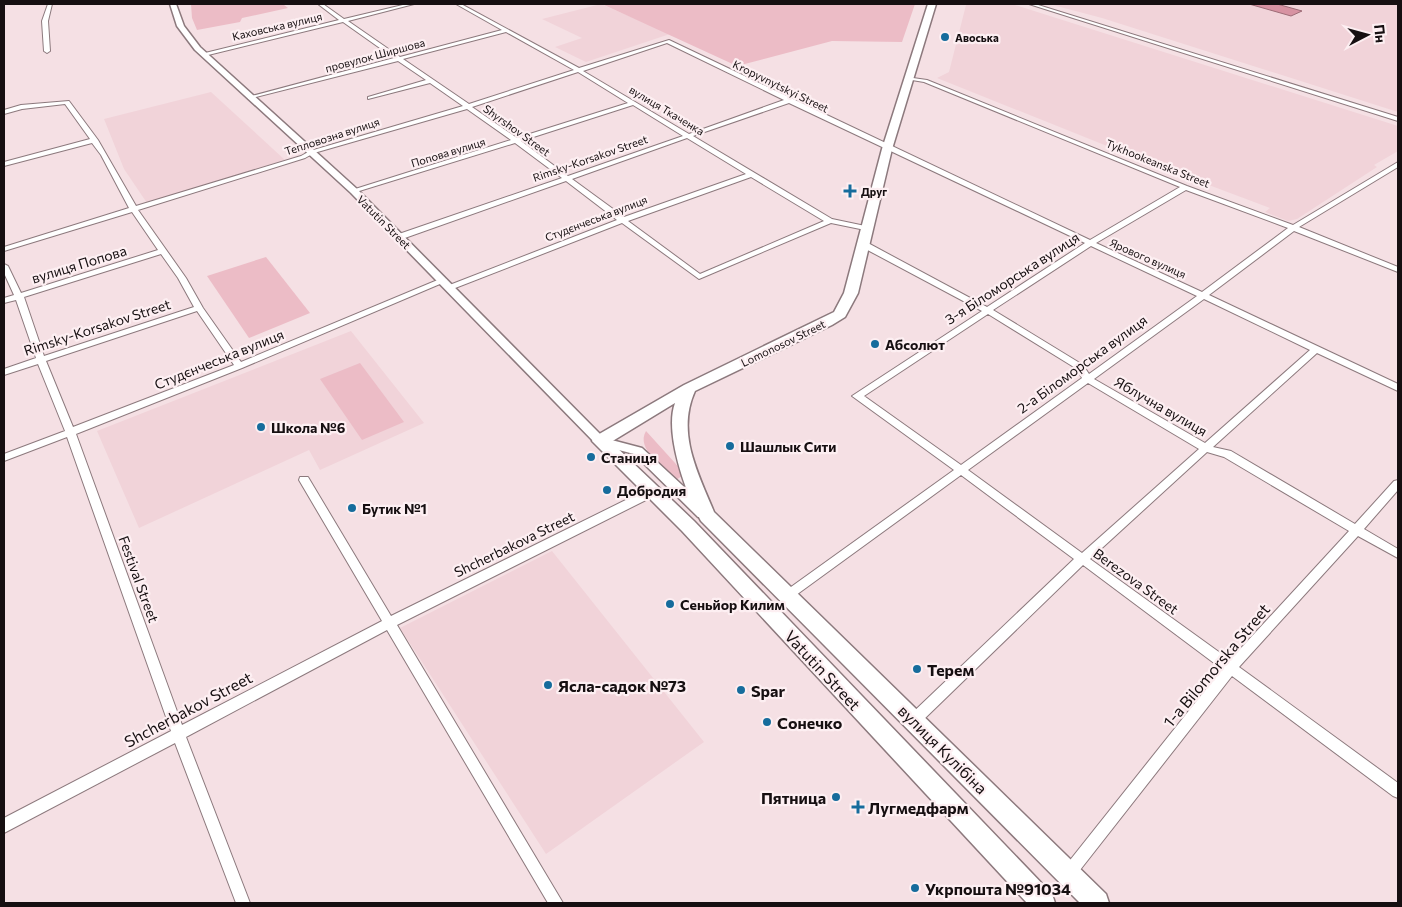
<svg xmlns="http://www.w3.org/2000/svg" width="1402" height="907" viewBox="0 0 1402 907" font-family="Commissioner,sans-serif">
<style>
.built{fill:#f1d3d9}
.green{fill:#ecbcc6}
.water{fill:#d792a2;stroke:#9d6b76}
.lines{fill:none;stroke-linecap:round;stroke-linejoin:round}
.minor-casing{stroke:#8c797d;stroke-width:2}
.tertiary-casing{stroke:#8c797d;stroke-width:3}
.primary-casing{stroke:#8c797d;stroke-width:3}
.minor{fill:#fff;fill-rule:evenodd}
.tertiary{fill:#fff;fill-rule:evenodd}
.primary{fill:#fff;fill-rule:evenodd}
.poi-dot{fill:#166c9c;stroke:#fdeff2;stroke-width:2}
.labels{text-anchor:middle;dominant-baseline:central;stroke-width:4.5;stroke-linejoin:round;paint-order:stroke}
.far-street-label{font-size:11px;fill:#160f11;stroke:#fdeff2}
.far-poi-label{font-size:11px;font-weight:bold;fill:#160f11;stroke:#fdeff2;text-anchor:start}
.street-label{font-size:14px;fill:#160f11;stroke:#fdeff2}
.poi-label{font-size:14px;font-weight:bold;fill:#160f11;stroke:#fdeff2;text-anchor:start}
.near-street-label{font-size:16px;fill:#160f11;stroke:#fdeff2}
.near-poi-label{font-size:16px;font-weight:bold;fill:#160f11;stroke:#fdeff2;text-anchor:start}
</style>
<rect width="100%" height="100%" fill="#f5e0e4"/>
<g class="built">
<path d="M601 4 670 34 586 62 555 47 582 38 542 19Z"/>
<path d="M1012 4 1398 126V151L1374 165 1377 167 1297 219 1288 221 1265 212 1270 208 1137 158 937 78 949 72 966 5Z"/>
<path d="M1049 4H1398V112L1102 18Z"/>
<path d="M211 92 285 160 147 203 124 169 104 119Z"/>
<path d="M351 331 424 423 320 470 309 450 139 528 97 431Z"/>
<path d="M552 551 704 742 546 854 400 628Z"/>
</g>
<g class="green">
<path d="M191 4H286L284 5 288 8 242 18 240 22 197 30 192 18Z"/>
<path d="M602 4H915L902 42 832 41 737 66Z"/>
<path d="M266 257 310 313 249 338 207 276Z"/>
<path d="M360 363 404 422 362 440 320 379Z"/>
<path d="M646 431 685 474 676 480C665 468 635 449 646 431Z"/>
</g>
<path class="water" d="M1249 4H1277L1302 11 1291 16Z"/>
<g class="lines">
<g class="minor-casing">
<g id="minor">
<path d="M48 4H52L48 21 50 51 47 53 44 51 42 21Z"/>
<path d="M318 4H323L344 19 407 4H414L348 21 400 57 502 30 456 4H461L579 68 669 40 1090 240 1180 187 924 82 906 79V77L927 80 1187 186 1293 225 1398 162V167L1299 227 1398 267V272L1294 231 1209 295 1398 384V391L1317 353 1213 447 1231 451 1355 524 1394 481 1398 480V490L1364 529 1398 549V558L1358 536 1239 667 1398 783V798L1393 796 1232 676 1073 879 1068 881 1063 879 1061 874 1063 869 1222 669 1083 565 919 724 914 726 909 724 908 720 909 716 1074 559 961 475 792 598 788 600 784 598 782 595 784 592 954 470 852 396 982 311 860 246V242H866L987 307 1085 243 789 103 693 136 832 219 870 227V231L831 223 699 279 622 223 450 290H447V286L617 220 566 181 402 239H396V235L562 178 515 143 356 192H352V190L511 140 467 109 314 153 305 158 138 210 186 278 203 308 241 362 440 279H446L447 281 242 368 76 434 182 725 382 621 299 480 300 477H308L391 616 648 489H656L657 492 656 495 397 625 563 903H548L387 630 186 737 250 903H236L175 743 4 833V818L171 731 67 437 4 461V454L65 431 38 364 4 375V369L36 358 16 300 4 303V298L14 295 4 273V264L8 266 21 293 158 250 132 212 4 251V247L129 208 101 155 92 143 4 166V162L90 139 65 104 22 109 4 114V110L21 105 69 101 98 140 136 206 301 156 310 151 463 106 430 83 368 99V97L426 80 398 61 248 99V97L394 58 343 22 204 56 201 54 339 20ZM506 32 574 70 469 104 403 59ZM667 43 784 100 689 134 583 71ZM578 72 628 103 517 138 472 107ZM633 105 683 136 568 176 521 141ZM687 138 746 174 624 217 572 179ZM751 177 824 221 700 274 628 221ZM1186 190 1288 228 1202 292 1096 243ZM1091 246 1197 296 1089 374 1083 365 993 310ZM161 254 178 278 194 307 44 356 24 297ZM1204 299 1310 350 1205 443 1094 379ZM197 311 234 365 73 427 46 361ZM988 314 1077 369 1082 378 961 465 864 396ZM1088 383 1199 449 1082 553 968 470ZM1207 452 1224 457 1349 531 1230 660 1090 559Z"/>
<path d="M1029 4H1035L1398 117V121Z"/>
</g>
</g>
<g class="tertiary-casing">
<path id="tertiary" d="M170 4H176L184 26 200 47 357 189 604 438 642 448 708 509 710 513 708 517H698L634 454 596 444 351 193 195 50 177 26Z"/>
</g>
<g class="primary-casing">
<path id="primary" d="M928 4H936L892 149 858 293 845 317 832 325 695 391C676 433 698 473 714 512L1106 894 1109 903H1080L701 521C686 494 664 433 675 403L611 442 694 521 1052 894 1055 903H1027L682 531 592 441 594 437 684 385 834 312 844 293 882 149Z"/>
</g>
<use href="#minor" class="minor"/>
<use href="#tertiary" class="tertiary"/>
<use href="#primary" class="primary"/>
</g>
<g class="poi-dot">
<circle cx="945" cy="37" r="5"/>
<path d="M847.5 183.5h5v5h5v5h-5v5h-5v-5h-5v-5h5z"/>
<circle cx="875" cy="344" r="5"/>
<circle cx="261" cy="427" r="5"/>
<circle cx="730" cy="446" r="5"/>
<circle cx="591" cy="457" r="5"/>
<circle cx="607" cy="490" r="5"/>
<circle cx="352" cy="508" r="5"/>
<circle cx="670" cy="604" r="5"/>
<circle cx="917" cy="669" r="5"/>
<circle cx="548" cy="685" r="5"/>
<circle cx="741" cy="690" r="5"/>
<circle cx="767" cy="722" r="5"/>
<circle cx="836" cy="797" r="5"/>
<path d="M855.5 799.5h5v5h5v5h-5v5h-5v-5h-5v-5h5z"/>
<circle cx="915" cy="888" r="5"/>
</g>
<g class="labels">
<g class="far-street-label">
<text transform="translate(277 26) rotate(-13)">Каховська вулиця</text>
<text transform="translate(375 55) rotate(-15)">провулок Ширшова</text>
<text transform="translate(781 86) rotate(26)">Kropyvnytskyi Street</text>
<text transform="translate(667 110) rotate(31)">вулиця Ткаченка</text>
<text transform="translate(517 130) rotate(36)">Shyrshov Street</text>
<text transform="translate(332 136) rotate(-18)">Тепловозна вулиця</text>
<text transform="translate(448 152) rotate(-17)">Попова вулиця</text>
<text transform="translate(590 158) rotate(-19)">Rimsky-Korsakov Street</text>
<text transform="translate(1158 163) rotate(22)">Tykhookeanska Street</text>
<text transform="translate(596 218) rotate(-21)">Студєнчеська вулиця</text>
<text transform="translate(384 222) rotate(45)">Vatutin Street</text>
<text transform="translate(1148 258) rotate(24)">Ярового вулиця</text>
<text transform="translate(783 343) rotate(-26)">Lomonosov Street</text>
</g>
<g class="far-poi-label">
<text x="955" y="37">Авоська</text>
<text x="861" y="191">Друг</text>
</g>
<g class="street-label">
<text transform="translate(79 264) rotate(-17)">вулиця Попова</text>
<text transform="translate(1012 278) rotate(-33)">3-я Біломорська вулиця</text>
<text transform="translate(97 327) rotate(-18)">Rimsky-Korsakov Street</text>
<text transform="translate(219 359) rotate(-22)">Студєнчеська вулиця</text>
<text transform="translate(1082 364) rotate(-36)">2-а Біломорська вулиця</text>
<text transform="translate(1161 406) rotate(30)">Яблучна вулиця</text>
<text transform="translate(514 544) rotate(-26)">Shcherbakova Street</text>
<text transform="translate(139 579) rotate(70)">Festival Street</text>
<text transform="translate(1136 581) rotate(36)">Berezova Street</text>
</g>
<g class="poi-label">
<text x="885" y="344">Абсолют</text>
<text x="271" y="427">Школа №6</text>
<text x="740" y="446">Шашлык Сити</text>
<text x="601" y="457">Станиця</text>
<text x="617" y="490">Добродия</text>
<text x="362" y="508">Бутик №1</text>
<text x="680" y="604">Сеньйор Килим</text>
</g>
<g class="near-street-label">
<text transform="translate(1216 665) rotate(-50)">1-a Bilomorska Street</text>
<text transform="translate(823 670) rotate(47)">Vatutin Street</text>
<text transform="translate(188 709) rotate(-28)">Shcherbakov Street</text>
<text transform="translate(943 749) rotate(45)">вулиця Кулібіна</text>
</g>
<g class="near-poi-label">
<text x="927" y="669">Терем</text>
<text x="558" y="685">Ясла-садок №73</text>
<text x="751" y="690">Spar</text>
<text x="777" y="722">Сонечко</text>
<text x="826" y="797" text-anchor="end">Пятница</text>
<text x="868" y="807">Лугмедфарм</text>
<text x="925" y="888">Укрпошта №91034</text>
</g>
</g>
<rect width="1402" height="907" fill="none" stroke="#160f11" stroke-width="10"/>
<g transform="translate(1367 35) rotate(84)" stroke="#fdeff2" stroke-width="4" paint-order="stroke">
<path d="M0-4L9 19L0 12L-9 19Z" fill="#160f11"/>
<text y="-8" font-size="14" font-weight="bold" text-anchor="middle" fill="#160f11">Пн</text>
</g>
</svg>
